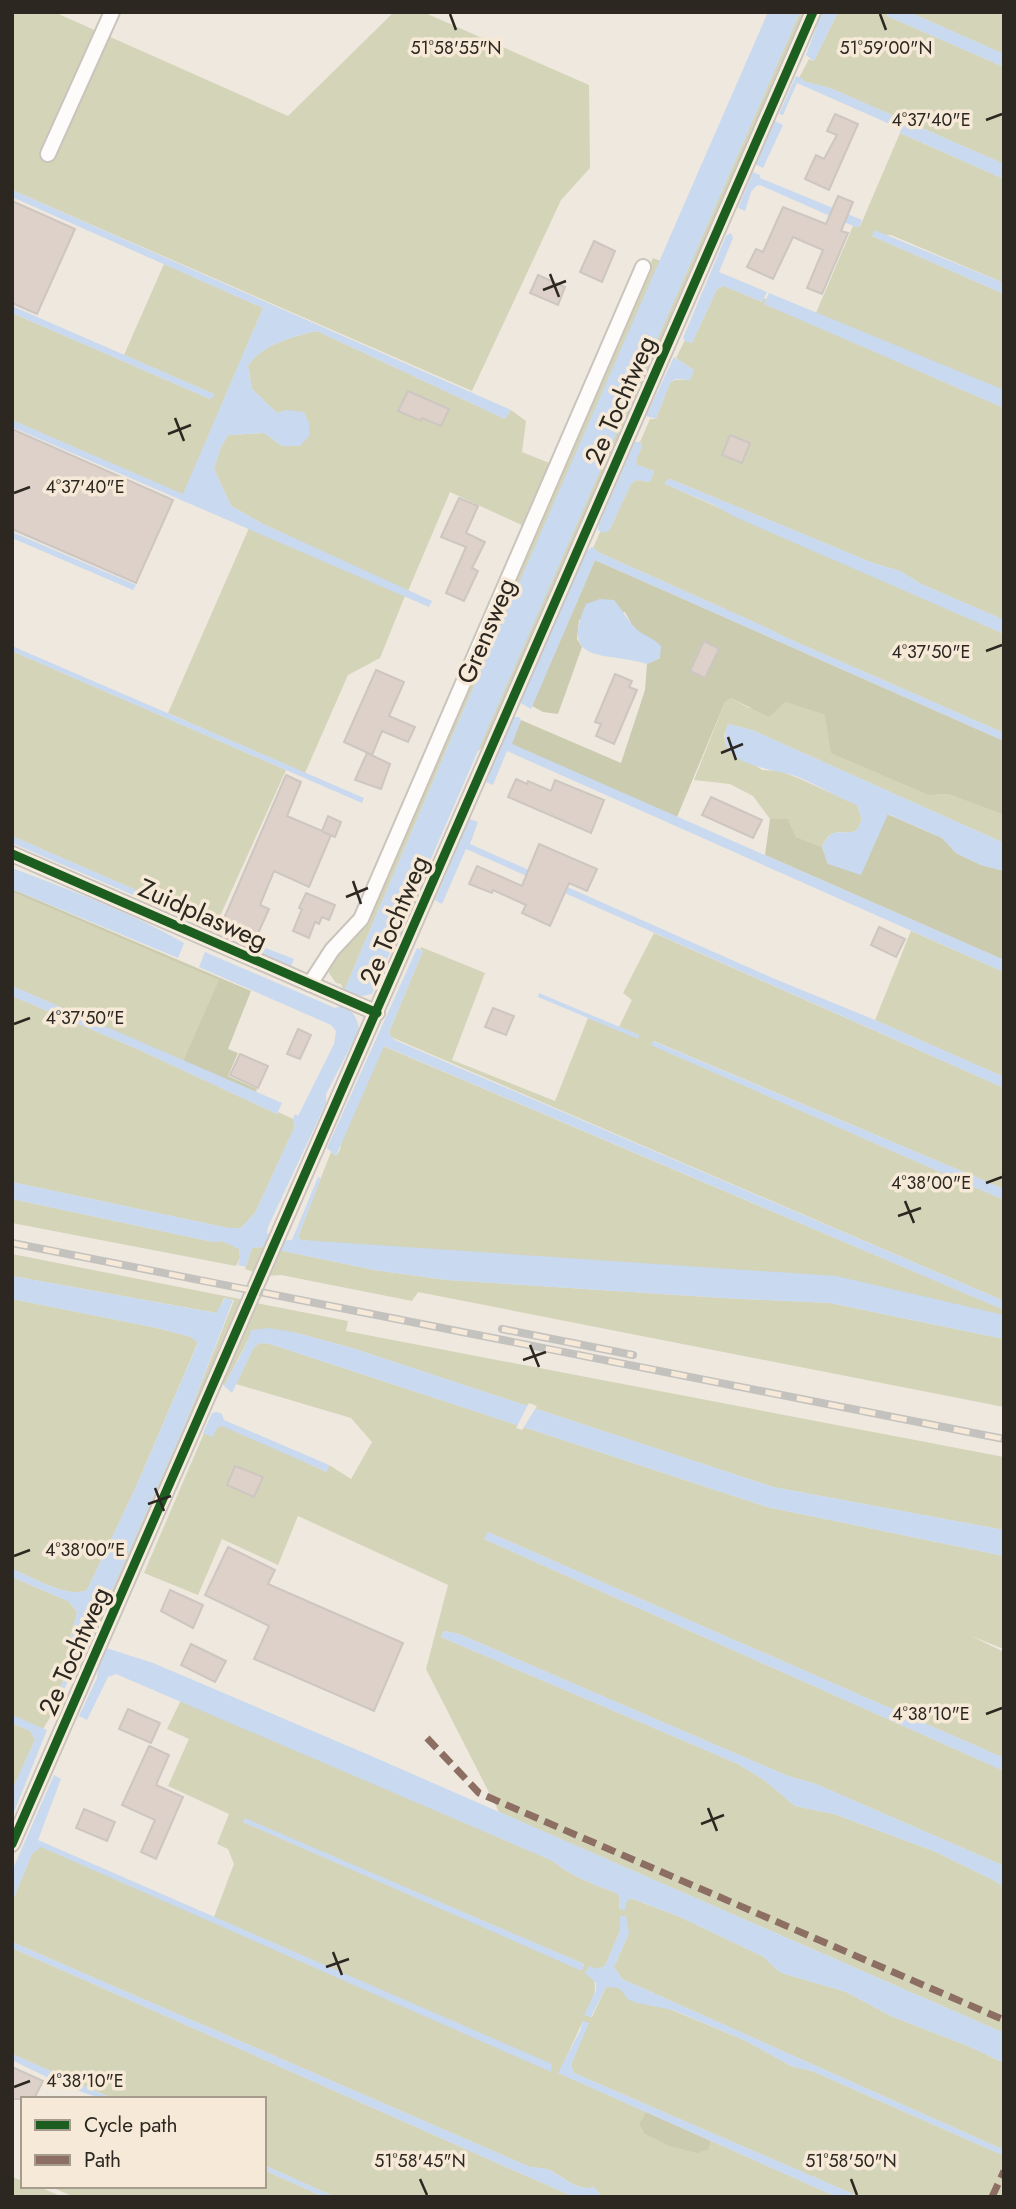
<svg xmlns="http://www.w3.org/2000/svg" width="1016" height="2209" viewBox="0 0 1016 2209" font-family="Jost,sans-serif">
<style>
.green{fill:#d4d4b8;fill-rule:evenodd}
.forest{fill:#cbcbaf}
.water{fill:#c8d9f0}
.pier{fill:#efe8de}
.building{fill:#ddd1ca;stroke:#cdc6c1;stroke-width:2}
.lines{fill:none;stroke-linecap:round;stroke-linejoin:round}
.minor-casing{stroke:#cac4bc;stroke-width:18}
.minor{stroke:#fdfcfa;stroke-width:14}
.rail-casing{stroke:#c4c2bf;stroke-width:8}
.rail{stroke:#f6e9d7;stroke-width:5;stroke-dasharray:16;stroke-linecap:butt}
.quiet{stroke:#8d6e63;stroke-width:7;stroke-dasharray:14 7;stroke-linecap:butt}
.cycleway-casing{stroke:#f6e9d7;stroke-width:13}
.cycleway{stroke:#1b5e20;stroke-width:9}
.ticks{fill:none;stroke:#2c2821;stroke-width:2.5}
.labels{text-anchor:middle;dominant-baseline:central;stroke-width:7;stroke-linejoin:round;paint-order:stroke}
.street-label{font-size:26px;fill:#2c2821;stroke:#f6e9d7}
.ticks-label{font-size:18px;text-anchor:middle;fill:#2c2821;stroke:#f6e9d7;stroke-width:7;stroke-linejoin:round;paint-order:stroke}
</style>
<rect width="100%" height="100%" fill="#efe8de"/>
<g class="green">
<path d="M12 12H54L288 116 394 12H423L589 85 590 168 561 200 472 391 12 190Z"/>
<path d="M800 12H805L484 746 477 752Z"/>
<path d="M838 12H888L887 16 1004 67V164L830 88 802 81 803 79 799 78 809 59 814 61Z"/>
<path d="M909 12H1004V54Z"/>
<path d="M900 133 1004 179V283L891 235 872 236 1004 294V394L816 313 853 226 859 227 861 224Z"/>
<path d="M653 258 661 261 460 718 344 991 341 984 336 983 329 973 331 960 342 949Z"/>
<path d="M164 264 263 308 183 495 12 420V313L210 399 214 394 124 355Z"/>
<path d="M724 286 762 302 764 298 766 299 765 304 1004 408V620L921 584 900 571 873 563 670 479 665 484 1004 634V733L785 637 765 627 600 553 593 548 600 532 609 531 631 484 637 480 650 482 654 471 637 465 636 461 642 446 640 442 650 419H656L670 383 675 380H690L694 370 676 358 685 340 692 343 717 289Z"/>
<path d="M317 331 505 419 511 410 526 421 522 452 552 464 526 527 450 492 408 591 263 524 231 506 214 469 221 447 228 435 264 433 282 446H300L287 410 277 413 252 389 248 366C261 345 294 336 317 331Z"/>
<path d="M249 528 405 596 380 658 348 675 305 773 168 713Z"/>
<path d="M12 651 286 770 216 925 12 836Z"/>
<path d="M731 698 749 708 785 702 825 715 929 795 948 794 1004 815V843L752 730 728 724 724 736 726 745 762 770 779 771 798 778 857 805 862 820 856 831C837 836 832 825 822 847L796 837 788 819H770L753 796 730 784 694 780 725 702Z"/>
<path d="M12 892 220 980 183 1061 12 986Z"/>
<path d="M911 931 1004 972V1077L875 1020Z"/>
<path d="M654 933 1004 1088V1189L654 1041 652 1045 1004 1200V1301L391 1037 389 1032 423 951 420 949 421 947 485 973 452 1060 555 1101 588 1018 638 1038 639 1035 619 1027 632 1000 623 993Z"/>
<path d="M12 996 135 1048 277 1114 278 1112 293 1119 295 1126 255 1213 241 1228H228L12 1182Z"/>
<path d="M383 1046 1002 1309 1004 1315 301 1240 298 1237 331 1152 336 1156 340 1150 342 1140Z"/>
<path d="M12 1199 213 1242 222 1241 239 1249 240 1258 236 1266 12 1223Z"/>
<path d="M264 1247 374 1270 447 1280 724 1298 830 1303 1004 1339V1407L418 1292 412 1301 281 1275 266 1276 245 1269 252 1248Z"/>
<path d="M12 1254 245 1300 100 1631 94 1637 97 1624 186 1422 234 1300 224 1298 217 1313 12 1276Z"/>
<path d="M12 1299 157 1328 191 1337 198 1342 135 1489 87 1590C68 1599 32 1577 12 1569Z"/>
<path d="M256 1303 348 1321 346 1331 1004 1457V1530L773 1487 352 1348 293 1332 248 1340 224 1386 222 1380Z"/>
<path d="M259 1343 270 1344 767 1507 1004 1556V1649L971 1636 1004 1652V1758L488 1532 484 1539 1004 1771V1866L816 1784 788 1776 459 1634 444 1631 441 1637 738 1764 764 1780 795 1806 834 1814 936 1852 999 1883 1004 1891V2033L499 1812 426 1669 448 1585 298 1516 278 1565 222 1539 198 1595 144 1573 211 1417 326 1472 329 1465 351 1479 372 1442 351 1418 236 1384 254 1347Z"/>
<path d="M12 1577 68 1601 77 1612 68 1646 71 1661 53 1706 55 1709 43 1729 12 1715Z"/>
<path d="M181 1700 553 1861C572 1877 595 1885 617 1893L620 1899 619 1909 630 1898 680 1917 764 1957 778 1971 785 1974 846 1992 893 2017 968 2046 1004 2063V2197H860L574 2073 571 2065 588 2024 583 2021 559 2073 646 2112 639 2124 709 2149 711 2141 837 2197H602L594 2187C575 2192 563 2175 547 2169 543 2168 536 2168 530 2167L12 1942V1902L32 1854 41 1846 552 2065 214 1917 234 1864 228 1849 217 1844 229 1814 168 1786 189 1739 167 1729ZM245 1819 584 1964 582 1970 243 1822ZM620 1916 629 1933 614 1967 622 1979 1002 2149V2153L1000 2154 812 2071 791 2066 744 2040 614 1986 606 1987 592 2017 585 2015C590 2003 600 1989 592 1977L597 1969 605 1966 620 1931Z"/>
<path d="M12 1723 30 1731 35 1740 12 1790Z"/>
<path d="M12 1948 574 2197H335L264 2165V2099H114L12 2054Z"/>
<path d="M264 2170 324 2197H74L49 2186H264Z"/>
<path d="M12 2177 23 2181V2186H38L62 2197H12Z"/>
</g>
<g class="forest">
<path d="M595 560 1004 741V815L948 794 929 795 831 753 825 715 785 702 769 717 731 698 725 702 677 817 511 744 521 720 621 763 645 690 647 664 660 658 632 625 625 612 579 620 577 639 582 647 558 714 543 712 532 706Z"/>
<path d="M887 814 942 838 956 853 981 865 1004 871V960L765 855 770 819H788L796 837 822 847 828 864Z"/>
<path d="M12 889 251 991 228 1049 238 1053 228 1076 257 1089 256 1092 183 1061 219 980 12 892Z"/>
<path d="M646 2112 711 2141 709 2149 697 2153 670 2146 645 2134 639 2124Z"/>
</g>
<g class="water">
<path d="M768 12H800L372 994 362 996 344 991 460 718Z"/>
<path d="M822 12H838L814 61 806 55Z"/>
<path d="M888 12H909L1004 54V67L887 16Z"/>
<path d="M796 76 803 79V81L830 88 1004 164V179L900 133 901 129 797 83 783 115 779 114Z"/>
<path d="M775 121 783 125 763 168 755 164Z"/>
<path d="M753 172 760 175V178L862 220 859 227 853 226 760 185 756 186 751 192 745 211 738 208Z"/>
<path d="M12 190 511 410 505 419 317 331C294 336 261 345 248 366L252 389 277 413 287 410 304 412 309 423 310 435 300 446H282L264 433 228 435 221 447 214 469 231 506 263 524 432 601 429 607 12 427V420L183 494 263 308 12 197Z"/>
<path d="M874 230 1004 283V294L872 236Z"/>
<path d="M731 233 733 238 719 272 767 292 762 302 724 286 717 289 692 343 686 342 683 338 726 236Z"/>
<path d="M769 293 1004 390V408L764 304Z"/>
<path d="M12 306 214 394V397L210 399 12 313Z"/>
<path d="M674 357 694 370 690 380 675 379 670 383 656 419 646 416Z"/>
<path d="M635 442H640L642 446 636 461 637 465 654 471 650 482 637 480 631 484 609 531 603 533 598 530 599 524Z"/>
<path d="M670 479 873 563 900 571 921 584 1004 620V634L733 516 714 505 665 484V481Z"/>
<path d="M12 532 136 585 133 590 12 538Z"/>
<path d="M592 547 600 553 765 627 785 637 1004 733V741L595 560 531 709 521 703 520 698 586 551Z"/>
<path d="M600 599 614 600C622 609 628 621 636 629 644 636 652 637 661 646L660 658 647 664C606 651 559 666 586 604Z"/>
<path d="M12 646 364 798 362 803 12 651Z"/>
<path d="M513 717H519L521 720 512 744 1004 960V972L507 751 493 785 486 782Z"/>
<path d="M728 724 752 730 1004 843V871L981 865 956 853 942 838 888 814 861 875 828 864 822 847C833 825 836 836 856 831L862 820 857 805C836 797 818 785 798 777 772 767 711 767 728 724Z"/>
<path d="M469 819 478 822 470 844 775 979 875 1020 1004 1077V1088L466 849 442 904 435 900Z"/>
<path d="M12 836 235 933 233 938 12 843Z"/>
<path d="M12 868C70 890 130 912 184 943L178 958 12 889Z"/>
<path d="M255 944 294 959 291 966 252 950Z"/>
<path d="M417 948 423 951 389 1032 391 1037 397 1041 1004 1301V1310L384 1046 336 1156 327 1148Z"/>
<path d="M205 952 335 1008 341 1006C353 1011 357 1016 359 1030L326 1094V1103L268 1227 267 1233C275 1241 282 1241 292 1240L318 1177 321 1178 298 1237 301 1240 836 1276 1004 1315V1339L830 1303 724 1298 447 1280 374 1270 264 1247 252 1248 246 1267 238 1265 240 1258 239 1249 222 1241 213 1242 12 1199V1182L228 1228H241L255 1213 295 1126 293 1119 295 1114 298 1116 334 1044 336 1031 331 1025 199 967Z"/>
<path d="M12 986 282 1103 277 1114 135 1048 12 996Z"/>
<path d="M539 993 639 1035 638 1039 538 997Z"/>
<path d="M653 1041 1004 1189V1200L651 1045Z"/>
<path d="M12 1276 216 1313 225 1298 233 1300 186 1422 97 1624 94 1637 106 1648 153 1663 369 1755 1004 2033V2063L968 2046 893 2017 846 1992 785 1974 778 1971 764 1957 680 1917 631 1898 626 1903 625 1910 619 1909 620 1899 617 1893C595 1885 572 1877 553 1861L116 1674 108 1677 87 1720 79 1716 97 1678 98 1667 85 1660 75 1666 55 1709 53 1706 71 1661 68 1646 77 1612 68 1601 12 1577V1569C32 1577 68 1599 87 1590L135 1489 198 1343 191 1337 157 1328 12 1299Z"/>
<path d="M268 1328 293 1332 352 1348 773 1487 1004 1530V1556L767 1507 270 1344 259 1343 254 1347 232 1393 224 1386C233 1367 246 1350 251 1330Z"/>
<path d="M217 1412 222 1414 224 1420 329 1465 327 1472 222 1426 217 1428 213 1437 203 1433 212 1413Z"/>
<path d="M488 1532 1004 1758V1771L484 1539Z"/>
<path d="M444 1631 459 1634 788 1776 816 1784 1004 1866V1891L999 1883 936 1852 834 1814 795 1806 764 1780 738 1764 441 1637Z"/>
<path d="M12 1715 47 1730 12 1817V1790L35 1740 30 1731 12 1723Z"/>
<path d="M54 1775 61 1779 38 1840 552 2064 551 2072 41 1847 32 1854 12 1902V1871Z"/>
<path d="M245 1818 584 1964 582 1971 243 1822Z"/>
<path d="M620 1916H626L629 1933 614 1967 622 1979 1002 2149V2153L1000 2154 812 2071 791 2066 744 2040 673 2010 637 2003 628 1999 619 1988 606 1987 591 2017 584 2015 596 1990V1983L585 1973 589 1966 597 1969 605 1966 620 1931Z"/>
<path d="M12 1942 530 2167C536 2168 543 2168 547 2169 562 2175 575 2192 594 2187L602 2197H574L12 1948Z"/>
<path d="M583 2021 589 2023 571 2065 574 2073 860 2197H837L558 2073 580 2031Z"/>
<path d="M12 2054 114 2099C86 2099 39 2073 12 2060Z"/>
<path d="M264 2165 335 2197H324L264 2170Z"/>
</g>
<path class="pier" d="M529 1403 537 1406 522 1430 516 1428Z"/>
<g class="building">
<path d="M835 114 858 124 829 190 805 179 816 155 824 159 837 135 827 131Z"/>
<path d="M838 196 853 202 841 231 848 233 822 294 807 288 823 250 793 237 773 279 747 267 756 249 763 252 783 207 826 224Z"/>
<path d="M12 201 75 229 37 314 12 303Z"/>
<path d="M594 241 615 251 602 282 580 272Z"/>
<path d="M538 275 565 287 558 305 530 293Z"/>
<path d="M408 391 449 409 441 426 422 418 421 421 398 411Z"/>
<path d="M12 429 173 500 136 583 12 529Z"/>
<path d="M730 435 750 443 742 463 722 455Z"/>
<path d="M459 498 478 506 466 533 485 542 472 568 478 571 464 601 446 593 466 547 441 537Z"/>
<path d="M704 641 719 649 705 678 690 671Z"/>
<path d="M376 670 404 682 389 716 415 727 408 742 382 731 372 755 344 742Z"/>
<path d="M615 674 632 681 629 687 637 690 614 744 596 736 601 724 595 722Z"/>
<path d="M367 753 390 764 381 789 355 780Z"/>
<path d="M286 775 301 782 287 816 322 831 328 816 341 822 335 837 323 832 331 835 309 887 274 871 260 905 269 909 256 938 222 923Z"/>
<path d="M516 779 527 784 528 781 551 791 555 780 604 800 591 833 508 797Z"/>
<path d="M711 797 762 820 753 838 702 815Z"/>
<path d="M539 844 597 869 587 891 569 883 550 926 522 913 526 905 493 890 492 893 469 884 477 866 522 886Z"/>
<path d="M306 893 335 905 329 920 322 917 319 924 315 922 309 938 293 931 302 909 299 908Z"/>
<path d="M879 927 905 939 896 957 871 945Z"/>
<path d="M493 1008 514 1016 506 1035 485 1027Z"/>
<path d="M298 1029 311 1035 300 1059 287 1054Z"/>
<path d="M240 1054 268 1066 258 1088 230 1075Z"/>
<path d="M235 1466 263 1477 254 1497 227 1485Z"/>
<path d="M228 1547 275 1570 268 1584 403 1643 374 1711 254 1659 269 1626 205 1595Z"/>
<path d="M170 1590 203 1605 193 1628 161 1611Z"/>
<path d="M191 1644 226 1661 215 1682 181 1665Z"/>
<path d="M128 1709 160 1723 151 1743 119 1729Z"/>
<path d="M149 1746 169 1755 156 1785 183 1797 156 1859 141 1852 155 1820 122 1805Z"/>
<path d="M84 1809 115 1822 107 1841 76 1828Z"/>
<path d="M12 2067 43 2081 34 2099H12Z"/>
</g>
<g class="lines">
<g class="minor-casing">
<g id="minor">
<path d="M48 154 112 12"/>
<path d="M12 854 377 1013"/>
<path d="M310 984 332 950 361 919 643 267"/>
<path d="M12 1844 813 12"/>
</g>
</g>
<use href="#minor" class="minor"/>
<g class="rail-casing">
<g id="rail">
<path d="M12 1243 1004 1439"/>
<path d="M502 1329 633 1355"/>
</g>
</g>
<use href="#rail" class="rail"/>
<g class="quiet">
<path d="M427 1738 479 1793 1004 2020"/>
<path d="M992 2197 1004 2171"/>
</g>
<g class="cycleway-casing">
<g id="cycleway">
<path d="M12 854 377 1013"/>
<path d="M12 1844 813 12"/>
</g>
</g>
<use href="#cycleway" class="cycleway"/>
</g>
<path class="ticks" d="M450 14 456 30M880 14 886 30M986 120 1002 114M550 274 559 297M543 290 566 281M175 418 184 441M168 434 191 425M14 493 30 487M986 651 1002 645M728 737 736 760M721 753 743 744M353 881 361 904M346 897 368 888M14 1024 30 1018M986 1183 1002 1177M905 1201 914 1223M898 1216 921 1208M530 1345 539 1367M523 1360 546 1352M155 1488 164 1511M148 1504 171 1496M14 1556 30 1550M986 1714 1002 1708M708 1808 717 1831M701 1824 724 1815M333 1952 342 1975M326 1967 349 1959M14 2087 30 2081M420 2179 427 2195M851 2179 857 2195"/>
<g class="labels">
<g class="street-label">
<text transform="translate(620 400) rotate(-66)">2e Tochtweg</text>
<text transform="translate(486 631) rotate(-67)">Grensweg</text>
<text transform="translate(203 914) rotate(24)">Zuidplasweg</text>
<text transform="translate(394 920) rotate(-67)">2e Tochtweg</text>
<text transform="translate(74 1651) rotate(-66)">2e Tochtweg</text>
</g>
</g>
<g class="ticks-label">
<text x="456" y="54">51°58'55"N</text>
<text x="886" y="54">51°59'00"N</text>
<text x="931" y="126">4°37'40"E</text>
<text x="85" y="493">4°37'40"E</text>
<text x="931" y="658">4°37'50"E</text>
<text x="85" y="1024">4°37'50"E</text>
<text x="931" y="1189">4°38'00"E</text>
<text x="85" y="1556">4°38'00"E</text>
<text x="931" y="1720">4°38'10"E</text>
<text x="85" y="2087">4°38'10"E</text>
<text x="420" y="2167">51°58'45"N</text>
<text x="851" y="2167">51°58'50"N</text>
</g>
<rect width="1016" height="2209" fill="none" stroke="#2c2821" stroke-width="28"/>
<rect x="21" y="2097" width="245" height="91" fill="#f6e9d7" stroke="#a59c8e" stroke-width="2"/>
<rect x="35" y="2120" width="35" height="10" fill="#1b5e20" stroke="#a59c8e" stroke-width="2"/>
<text x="84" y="2132" font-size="21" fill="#2c2821">Cycle path</text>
<rect x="35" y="2155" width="35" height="10" fill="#8d6e63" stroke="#a59c8e" stroke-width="2"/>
<text x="84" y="2167" font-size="21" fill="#2c2821">Path</text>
</svg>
